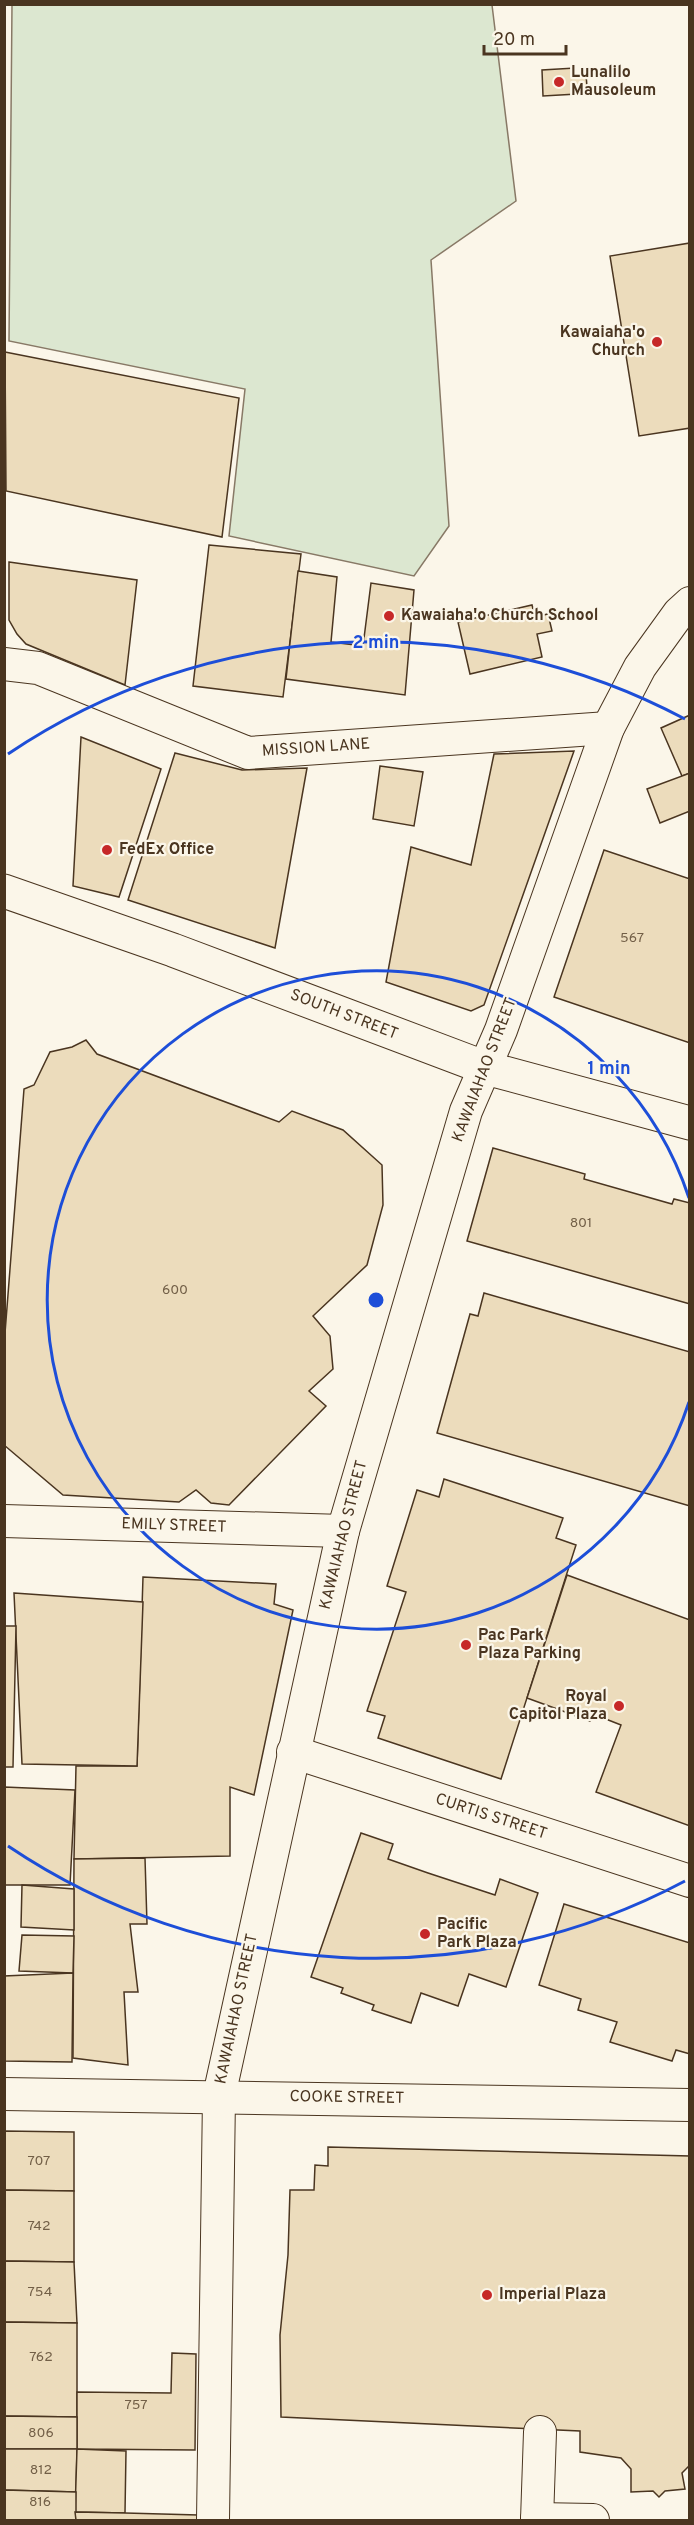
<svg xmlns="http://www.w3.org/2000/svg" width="694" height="2525" viewBox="0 0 694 2525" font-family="Overpass,sans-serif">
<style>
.green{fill:#dce7d0;stroke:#887966;stroke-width:1.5}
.building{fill:#ecdcbc;stroke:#4a3520;stroke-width:1.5}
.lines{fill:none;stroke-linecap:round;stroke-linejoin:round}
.minor-casing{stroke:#4a3520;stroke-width:34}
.major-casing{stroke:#4a3520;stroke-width:35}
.minor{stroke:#fbf6e9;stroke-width:32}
.major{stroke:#fbf6e9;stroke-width:33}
.ring{fill:none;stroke:#1d4ed8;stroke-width:3}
.poi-dot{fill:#c62828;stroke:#fbf6e9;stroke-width:2}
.labels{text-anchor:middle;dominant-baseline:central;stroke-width:4.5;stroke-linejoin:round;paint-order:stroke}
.number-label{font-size:14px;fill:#725f47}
.poi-label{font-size:16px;font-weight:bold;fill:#4a3520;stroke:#fbf6e9;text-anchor:start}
.street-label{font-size:16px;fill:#4a3520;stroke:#fbf6e9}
.centre{fill:#1d4ed8;stroke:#fbf6e9;stroke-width:3}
.ring-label{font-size:18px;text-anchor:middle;font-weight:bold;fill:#1d4ed8;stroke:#fbf6e9;stroke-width:4.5;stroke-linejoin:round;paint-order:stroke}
</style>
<rect width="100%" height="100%" fill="#fbf6e9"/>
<path class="green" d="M12 5H492L516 201 431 260 449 526 414 576 229 536 245 389 9 341Z"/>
<g class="building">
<path d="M575 68V75L586 74 587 87 576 88 577 94 543 96 542 70Z"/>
<path d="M690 243V428L639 436 610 256Z"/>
<path d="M5 352 239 398 222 537 6 491Z"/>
<path d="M209 545 301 554 283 697 193 686Z"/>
<path d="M9 562 137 580 125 685 26 644 17 634 9 620Z"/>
<path d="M298 571 337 577 331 642 363 646 371 583 414 590 405 695 286 679Z"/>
<path d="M532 605 535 617 548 614 552 631 537 634 542 657 470 674 458 622Z"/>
<path d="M690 715V773L682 776 661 728Z"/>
<path d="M81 737 161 769 119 897 73 886Z"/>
<path d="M574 751 484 1005 471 1011 386 982 411 847 471 865 494 754Z"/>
<path d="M175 753 242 770 307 768 275 948 128 900Z"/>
<path d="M380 766 423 772 414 826 373 819Z"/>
<path d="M690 773V811L660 823 647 789Z"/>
<path d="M604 850 690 879V1043L554 997Z"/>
<path d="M86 1040 97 1054 279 1122 292 1111 343 1130 382 1165 383 1205 367 1265 313 1316 330 1336 333 1369 309 1391 326 1406 229 1505 211 1503 196 1490 179 1502 63 1495 4 1445V1346L24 1089 34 1085 50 1052 72 1047Z"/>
<path d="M493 1148 585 1174 584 1179 672 1204 674 1199 690 1203V1304L467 1241Z"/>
<path d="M484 1293 690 1352V1506L437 1433 470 1314 478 1316Z"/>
<path d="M444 1479 563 1518 556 1538 576 1545 501 1779 378 1738 385 1716 367 1711 406 1592 387 1586 417 1490 439 1497Z"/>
<path d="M567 1575 690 1620V1826L596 1792 621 1725 593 1714 590 1721 527 1698Z"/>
<path d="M143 1577 276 1584 274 1604 293 1610 254 1795 230 1787V1856L74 1859 76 1766H137Z"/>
<path d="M14 1593 143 1602 137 1766 22 1764Z"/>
<path d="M4 1626H16L13 1767H4Z"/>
<path d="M4 1787 75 1790 70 1885H4Z"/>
<path d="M361 1833 393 1844 388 1859 428 1873 495 1895 500 1879 538 1893 506 1987 469 1974 458 2006 421 1993 411 2023 372 2010 374 2005 341 1993 343 1988 311 1977Z"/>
<path d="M145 1858 147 1924H130L138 1992H124L128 2065 73 2058 74 1859Z"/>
<path d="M22 1885 74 1889V1930L21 1927Z"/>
<path d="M564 1904 690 1943V2054L676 2050 672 2061 610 2042 617 2022 578 2010 581 1999 539 1985Z"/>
<path d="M22 1935 74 1936 73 1973 19 1971Z"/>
<path d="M73 1973 72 2062 4 2061V1976Z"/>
<path d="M4 2131 74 2132V2191L4 2190Z"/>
<path d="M328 2147 690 2156V2465L682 2473 685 2489 665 2491 659 2497 653 2491 631 2492V2469L621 2458 580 2452V2431L281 2417 280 2335 288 2255 290 2190H314L315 2165 328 2166Z"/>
<path d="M4 2190 74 2191V2262L4 2261Z"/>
<path d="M4 2261 74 2262 77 2323 4 2322Z"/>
<path d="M4 2322 77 2323V2417L4 2416Z"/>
<path d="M172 2353 196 2354 195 2450 77 2449V2392L171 2393Z"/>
<path d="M4 2416 77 2417V2449H4Z"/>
<path d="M4 2449H77L76 2492 4 2490Z"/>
<path d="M77 2449 126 2451 125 2513 75 2512Z"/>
<path d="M4 2490 76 2492V2520H4Z"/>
<path d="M75 2512 125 2513 198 2515 197 2520H76Z"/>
</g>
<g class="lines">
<g class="minor-casing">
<g id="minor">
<path d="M4 664 38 668 248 753 608 728"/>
<path d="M4 1521 343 1531"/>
<path d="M293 1752 690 1881"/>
<path d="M4 2094 690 2105"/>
<path d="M537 2519 593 2520"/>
<path d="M213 2520 219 2096 343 1531 466 1111 501 1030 608 728 640 667 679 613 690 603"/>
<path d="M537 2520 540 2432"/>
</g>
</g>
<g class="major-casing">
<path id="major" d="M4 891 173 950 486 1068 690 1123"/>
</g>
<use href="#minor" class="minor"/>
<use href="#major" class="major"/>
</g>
<g class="ring">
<path d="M689 1402A329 329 0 1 1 689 1198"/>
<path d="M685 1881A658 658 0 0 1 8 1846M8 754A658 658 0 0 1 685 719"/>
</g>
<g class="poi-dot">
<circle cx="559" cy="82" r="6"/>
<circle cx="657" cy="342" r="6"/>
<circle cx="389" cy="616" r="6"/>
<circle cx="107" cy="850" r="6"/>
<circle cx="466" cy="1645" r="6"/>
<circle cx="619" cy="1706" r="6"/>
<circle cx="425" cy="1934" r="6"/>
<circle cx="487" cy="2295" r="6"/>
</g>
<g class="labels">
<g class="number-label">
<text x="632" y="938">567</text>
<text x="581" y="1223">801</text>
<text x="175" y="1290">600</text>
<text x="39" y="2161">707</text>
<text x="39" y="2226">742</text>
<text x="40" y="2292">754</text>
<text x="41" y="2357">762</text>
<text x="136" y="2405">757</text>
<text x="41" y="2433">806</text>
<text x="41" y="2470">812</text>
<text x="40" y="2502">816</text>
</g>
<g class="poi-label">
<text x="571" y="73">Lunalilo<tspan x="571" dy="18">Mausoleum</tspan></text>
<text x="645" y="333" text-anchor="end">Kawaiaha'o<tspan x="645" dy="18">Church</tspan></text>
<text x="401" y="616">Kawaiaha'o Church School</text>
<text x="119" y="850">FedEx Office</text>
<text x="478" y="1636">Pac Park<tspan x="478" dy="18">Plaza Parking</tspan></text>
<text x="607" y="1697" text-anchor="end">Royal<tspan x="607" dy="18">Capitol Plaza</tspan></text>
<text x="437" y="1925">Pacific<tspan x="437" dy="18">Park Plaza</tspan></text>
<text x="499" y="2295">Imperial Plaza</text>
</g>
<g class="street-label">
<text transform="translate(316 748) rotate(-4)">MISSION LANE</text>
<text transform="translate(344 1015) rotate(21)">SOUTH STREET</text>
<text transform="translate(485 1070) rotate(-69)">KAWAIAHAO STREET</text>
<text transform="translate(174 1526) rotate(2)">EMILY STREET</text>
<text transform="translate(344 1535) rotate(-76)">KAWAIAHAO STREET</text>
<text transform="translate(491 1817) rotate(18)">CURTIS STREET</text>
<text transform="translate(237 2009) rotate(-78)">KAWAIAHAO STREET</text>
<text transform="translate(347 2098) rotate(1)">COOKE STREET</text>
</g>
</g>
<circle cx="376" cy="1300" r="9" class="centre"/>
<g class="ring-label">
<text x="376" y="648">2 min</text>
<text x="609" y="1074">1 min</text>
</g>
<rect width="694" height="2525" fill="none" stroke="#4a3520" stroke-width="12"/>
<path d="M484 45v9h82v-9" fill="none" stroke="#4a3520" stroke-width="3"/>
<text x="493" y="45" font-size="18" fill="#4a3520" stroke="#fbf6e9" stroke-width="4.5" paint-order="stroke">20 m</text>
</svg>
